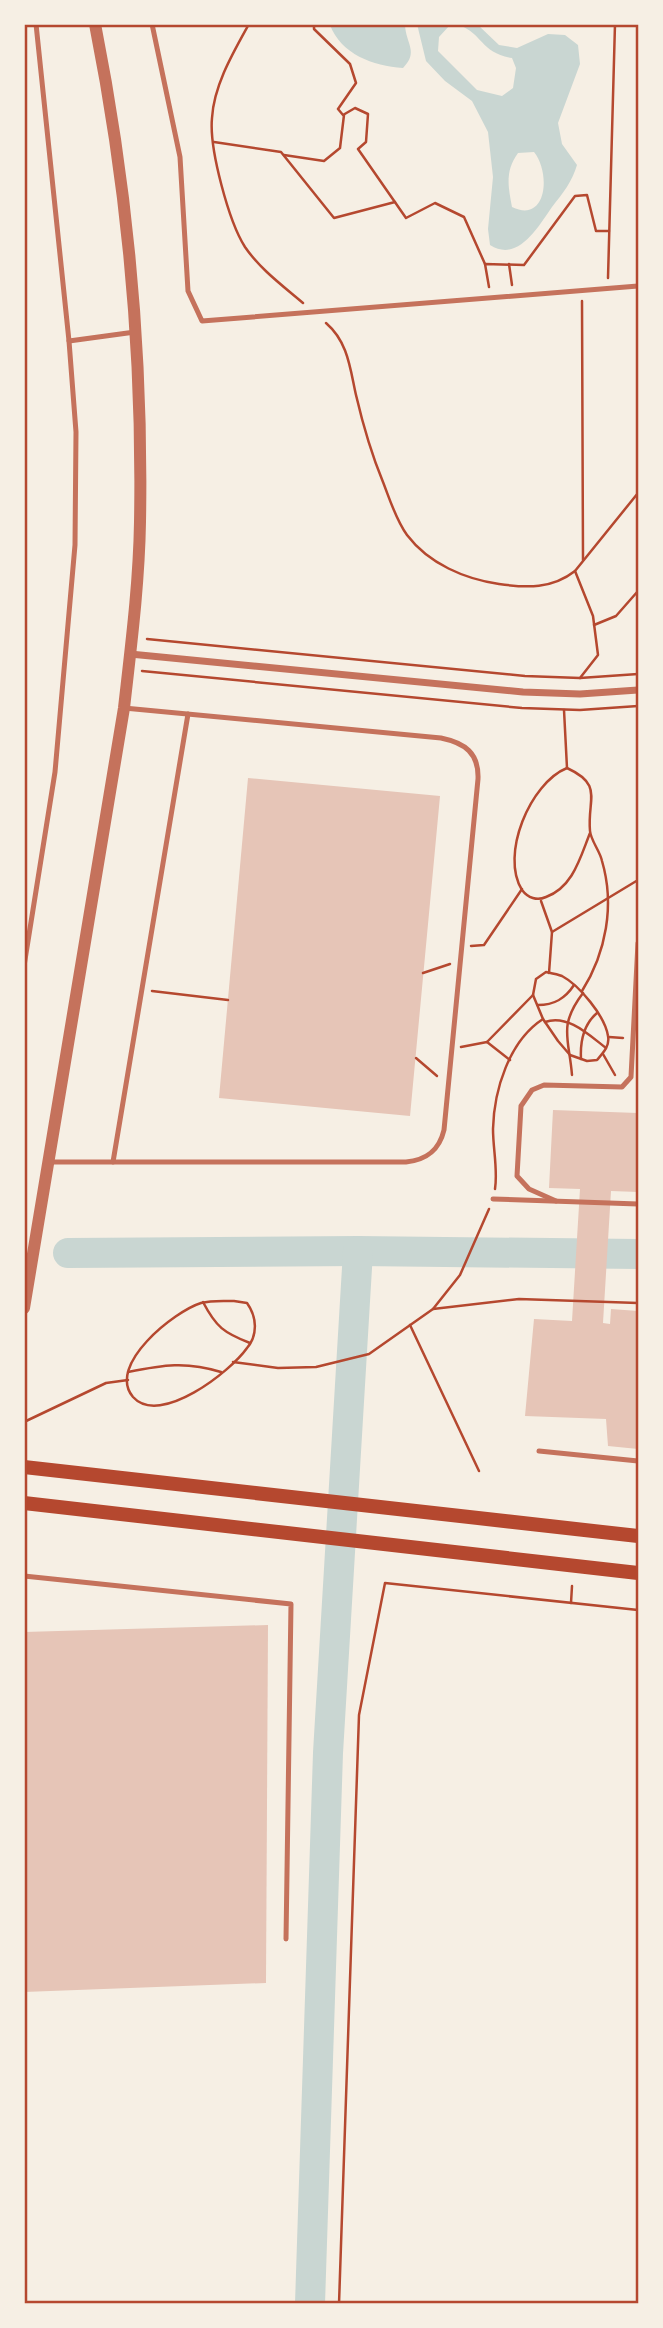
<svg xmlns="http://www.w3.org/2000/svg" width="663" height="2328" viewBox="0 0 663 2328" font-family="Figtree,sans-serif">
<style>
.water{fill:#c9d6d2;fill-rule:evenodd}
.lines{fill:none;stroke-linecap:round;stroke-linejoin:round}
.river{stroke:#c9d6d2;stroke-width:30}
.building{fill:#e6c5b7}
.path{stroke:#b5482f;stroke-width:2.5}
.service{stroke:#c5725c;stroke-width:5}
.minor{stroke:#c5725c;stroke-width:7}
.tertiary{stroke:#c5725c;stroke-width:12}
.secondary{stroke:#b5482f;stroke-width:14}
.neatline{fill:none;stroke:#b5482f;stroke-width:2.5}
</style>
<rect width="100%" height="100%" fill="#f6efe4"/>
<g class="water">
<path d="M417 24 450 25 439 37 438 51 477 90 502 96 513 88 516 68 512 58C481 53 483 34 459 25H478L499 45 517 48 548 34 565 35 578 45 580 64 558 123 562 144 577 165C572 182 563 193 552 207 538 227 518 263 490 245L488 229 493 177 488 132 472 101 445 81 426 61ZM534 152C551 173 547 224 512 207 508 186 505 171 518 153Z"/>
<path d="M330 25H405C406 44 419 52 403 68 373 66 341 54 330 25Z"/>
</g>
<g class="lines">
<g class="river">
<path d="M68 1253 358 1251 638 1254"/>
<path d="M310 2304 328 1753 358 1251"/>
</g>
</g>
<g class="building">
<path d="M248 778 440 796 410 1116 219 1098Z"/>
<path d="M553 1110 638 1113V1192L611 1191 603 1323 610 1324 611 1309 638 1311V1449L608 1446 606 1419 525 1416 534 1319 572 1321 580 1189 549 1188Z"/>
<path d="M268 1625 266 1983 24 1992V1632Z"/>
</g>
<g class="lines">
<g class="path">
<path d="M249 24C233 53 214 85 212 118 209 149 229 222 245 247 260 269 283 286 303 303"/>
<path d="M314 24V29L350 64 356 83 338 109 343 115 355 108 368 114 366 142 358 149 406 218 435 203 464 217 485 264"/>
<path d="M214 142 281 152 334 218 395 202"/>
<path d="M284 155 324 161 340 148 344 115"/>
<path d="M509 264 512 285"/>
<path d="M608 278 615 24"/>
<path d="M489 287 485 264 524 265 575 196 587 195 596 231H609"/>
<path d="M582 301 583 560"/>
<path d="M326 323C348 342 350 368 356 395 363 425 371 453 383 482 390 500 396 520 407 535 429 564 465 579 499 584 527 588 552 589 575 571L638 493"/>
<path d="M575 571 593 616 598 655 580 678"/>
<path d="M594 625 616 616 638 591"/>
<path d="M147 639 525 676 580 678 638 674"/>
<path d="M142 671 522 708 580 710 638 706"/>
<path d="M564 710 567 768"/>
<path d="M541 901 552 932 549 973"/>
<path d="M552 932 638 880"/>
<path d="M471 946 484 945 522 889"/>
<path d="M546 972C551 973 557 974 562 976 579 985 605 1016 608 1036 610 1046 603 1053 597 1060L587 1061 570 1055 558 1041 543 1019 533 995 536 979Z"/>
<path d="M423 973 450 964"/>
<path d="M152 991 228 1000"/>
<path d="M582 991C606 953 615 905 602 861 600 851 591 841 590 831 587 799 604 785 567 768 530 783 500 855 522 890 528 898 537 901 546 897 573 887 580 858 590 833"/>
<path d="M538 1005C554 1005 565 999 574 985"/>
<path d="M545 1022C568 1014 589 1035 606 1048"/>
<path d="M609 1037 623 1038"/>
<path d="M487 1042 533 995"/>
<path d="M461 1047 487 1042 510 1060"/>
<path d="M603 1054 615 1075"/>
<path d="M416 1058 437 1076"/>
<path d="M581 1059C580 1041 583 1025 597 1013"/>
<path d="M572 1075C569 1038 558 1026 583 993"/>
<path d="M495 1189C498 1170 493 1149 493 1129 494 1090 509 1041 543 1019"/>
<path d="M234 1301 247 1303C257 1317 258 1335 247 1348 231 1371 160 1427 133 1397 106 1365 175 1311 201 1303 212 1300 223 1301 234 1301Z"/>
<path d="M203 1302C216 1327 224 1333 250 1343"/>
<path d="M433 1309 519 1299 638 1303"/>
<path d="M410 1325 479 1471"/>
<path d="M233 1362 278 1368 316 1367 369 1354 433 1309 460 1275 489 1209"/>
<path d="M128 1372C163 1365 186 1361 221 1372"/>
<path d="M24 1422 106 1383 128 1380"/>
<path d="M571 1603 572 1586"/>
<path d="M339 2304 359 1715 385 1583 638 1610"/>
</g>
<g class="service">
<path d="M152 24 180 157 188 291 202 321 638 286"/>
<path d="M69 341 135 332"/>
<path d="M24 966 55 772 75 545 76 432 69 341 36 24"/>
<path d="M50 1162H406C426 1160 439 1151 444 1130L478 779C479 753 465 743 441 738L124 708"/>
<path d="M113 1162 188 714"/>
<path d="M493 1199 638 1204"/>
<path d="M556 1201 529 1189 517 1176 521 1106 532 1090 544 1085 622 1087 631 1077 638 943"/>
<path d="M539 1451 638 1461"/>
<path d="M24 1576 291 1604 286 1939"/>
</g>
<path class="minor" d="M130 654 523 692 580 694 638 690"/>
<path class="tertiary" d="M24 1308 124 708C131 646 139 584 140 522 143 353 128 190 95 24"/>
<g class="secondary">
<path d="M24 1467 638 1536"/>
<path d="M24 1503 638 1573"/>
</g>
</g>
<rect width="663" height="2328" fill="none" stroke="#f6efe4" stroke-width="52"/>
<rect x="26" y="26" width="611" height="2276" class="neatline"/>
</svg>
